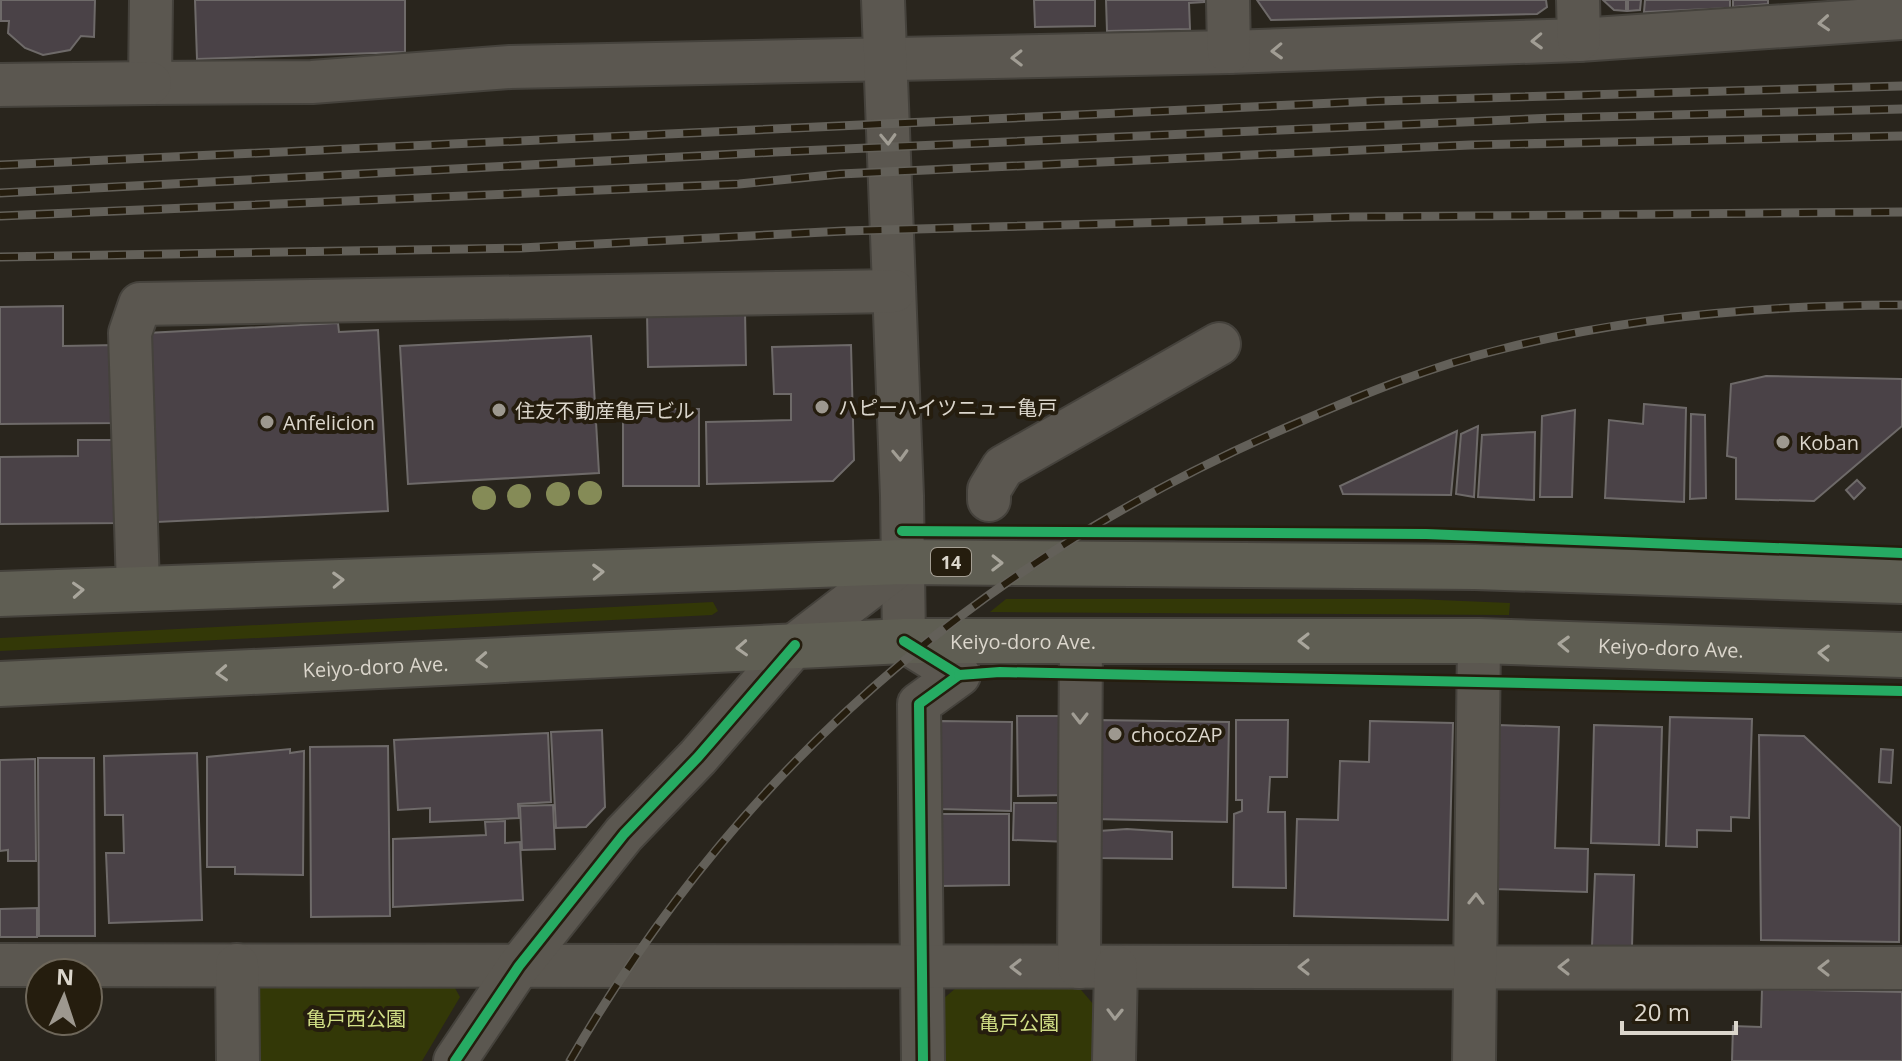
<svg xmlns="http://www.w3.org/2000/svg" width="1902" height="1061" viewBox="0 0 1902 1061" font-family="'Open Sans','Noto Sans JP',sans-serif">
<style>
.green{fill:#333807}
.building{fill:#4a4247;stroke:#6e6a69;stroke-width:2}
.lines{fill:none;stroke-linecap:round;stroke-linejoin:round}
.minor-casing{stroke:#45423c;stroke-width:46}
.highway-casing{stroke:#45423c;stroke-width:48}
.minor{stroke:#5b5750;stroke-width:42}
.highway{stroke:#5f5e53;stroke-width:44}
.rail-casing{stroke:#636059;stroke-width:9}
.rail{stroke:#251d0e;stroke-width:6;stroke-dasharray:18;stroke-linecap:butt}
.cycleway-casing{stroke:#251d0e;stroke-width:15}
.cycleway{stroke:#26ab63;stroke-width:10}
.tree{fill:#858b57}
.oneway{stroke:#a19d94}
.oneway2{stroke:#a9a69c}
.poi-dot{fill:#9d988f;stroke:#251d0e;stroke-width:3}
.labels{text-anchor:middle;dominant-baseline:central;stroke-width:8;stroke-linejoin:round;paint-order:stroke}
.shield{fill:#251d0e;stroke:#a49e93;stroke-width:2}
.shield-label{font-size:18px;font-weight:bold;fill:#dbd6cc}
.poi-label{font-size:20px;fill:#dbd6cc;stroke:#251d0e;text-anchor:start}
.street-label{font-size:20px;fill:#dbd6cc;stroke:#251d0e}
.park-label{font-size:20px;fill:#d1df86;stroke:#251d0e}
</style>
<rect width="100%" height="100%" fill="#29251d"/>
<g class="green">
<path d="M1006 599H1415L1510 603 1509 615 990 612Z"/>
<path d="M713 602 718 611 712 615 0 651V638Z"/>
<path d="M447 974 460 997 422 1061H252V988L264 977Z"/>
<path d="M963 982 1076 984 1094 1005V1061H944L943 999Z"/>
</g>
<g class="building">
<path d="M1 0H95L94 37 81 36 70 50 43 55 25 48 8 33 9 21H1Z"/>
<path d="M195 0H405V52L197 59Z"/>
<path d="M1034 0H1095V26L1035 27Z"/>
<path d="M1106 0H1204V2L1189 3 1190 29 1107 31Z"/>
<path d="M1257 0H1546L1547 7 1537 14 1271 20Z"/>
<path d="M1603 0H1626V11L1614 10Z"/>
<path d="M1628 0H1641L1640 10 1628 11Z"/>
<path d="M1645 0H1730V8L1644 12Z"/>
<path d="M1733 0H1768V4L1733 7Z"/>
<path d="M63 306V346L116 345 117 423 0 424V307Z"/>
<path d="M745 311 746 365 648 367 647 312Z"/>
<path d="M338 323 339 332 378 330 388 511 157 522 147 333Z"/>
<path d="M591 336 599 473 408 484 400 346Z"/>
<path d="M851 345 854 460 833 481 707 484 706 422 791 420V394H774L772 347Z"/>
<path d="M1766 376 1902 379V426L1814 501 1736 499V458L1727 456 1731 384Z"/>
<path d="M1644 404 1686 408 1684 502 1605 498 1609 420 1643 424Z"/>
<rect x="623" y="409" width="76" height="77"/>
<path d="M1575 410 1572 497H1540L1542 416Z"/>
<path d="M1691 414 1705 415 1706 498 1690 499Z"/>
<path d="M1478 426 1474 497 1456 494 1461 434Z"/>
<path d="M1457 431 1451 495 1343 494 1340 486Z"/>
<path d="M1535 432 1534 500 1478 497 1482 435Z"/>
<path d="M78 440H121L122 523 0 524V457L78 456Z"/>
<path d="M1857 480 1865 488 1854 499 1846 490Z"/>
<path d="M1017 716H1064V795L1018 796Z"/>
<path d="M1670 717 1752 719 1749 818 1731 817V831L1697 830V847L1666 846Z"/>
<path d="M1097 720 1229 722 1227 822 1095 819Z"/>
<path d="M1236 720H1288L1287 777H1270L1268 812H1285L1286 888 1233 887 1234 814 1242 811V800H1236Z"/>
<path d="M940 721 1012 722 1011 811 940 809Z"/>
<path d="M1370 721 1453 723 1448 920 1294 916 1297 819 1338 820 1340 761 1369 762Z"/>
<path d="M1498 725 1559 727 1555 848 1588 849 1587 892 1494 889Z"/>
<path d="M1594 725 1662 727 1659 845 1591 843Z"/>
<path d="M602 730 605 807 586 827 556 828 551 732Z"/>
<path d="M548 733 551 802 518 804 519 818 430 822V808L398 810 394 740Z"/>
<path d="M1759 735 1804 736 1900 827 1899 942 1761 940Z"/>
<path d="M388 746 390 916 311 917 310 747Z"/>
<path d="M290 749V753L304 751 303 875 235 874V867H207V757Z"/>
<path d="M1881 749 1893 750 1891 783 1879 782Z"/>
<path d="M197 753 202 920 109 923 106 853H124L123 815H105L104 756Z"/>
<path d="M38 758H94L95 936H39Z"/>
<path d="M35 759 36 861H8V850L0 851V760Z"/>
<path d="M1014 803H1071L1070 842 1013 840Z"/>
<path d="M553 805 555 849 522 850 520 806Z"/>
<path d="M939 814H1009V885L941 886Z"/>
<path d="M505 821V843L520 842 523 900 393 907V839L486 835 485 822Z"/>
<path d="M1127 829 1172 832V859L1099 858V831Z"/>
<path d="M1595 874 1634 875 1632 947 1592 946Z"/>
<path d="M37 908V937H0V909Z"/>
<path d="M1762 989 1902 992V1061H1732L1733 1026 1761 1027Z"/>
</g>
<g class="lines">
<g class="minor-casing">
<g id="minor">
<path d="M151 0 150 83 312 82 510 67 1229 52 1579 40 1902 18"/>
<path d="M883 0 902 496 904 641 959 675 919 704 923 1061"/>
<path d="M1228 0 1229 52"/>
<path d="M1578 0 1579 40"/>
<path d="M0 85 150 83"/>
<path d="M989 500V490L1003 467 1219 344"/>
<path d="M138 587 130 333 140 304 894 291"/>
<path d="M0 965 1902 968"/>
<path d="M237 965 238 1061"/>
<path d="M1079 967 1081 640"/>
<path d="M455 1061 519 966 624 834 698 757 795 645 903 562"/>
<path d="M1114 1061 1116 967"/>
<path d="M1474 1061 1479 641"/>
</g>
</g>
<g class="highway-casing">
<g id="highway">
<path d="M0 594 903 562 1475 567 1902 581"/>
<path id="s1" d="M0 684 904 641H1479L1902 655"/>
</g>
</g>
<use href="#minor" class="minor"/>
<use href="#highway" class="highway"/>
<g class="rail-casing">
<g id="rail">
<path d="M0 165 1377 101 1902 86"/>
<path d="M0 193 775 152 1554 118 1902 109"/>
<path d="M0 216 739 184 840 174 1470 145 1902 136"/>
<path d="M0 257 521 248 844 231 1349 217 1902 212"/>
<path d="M570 1061C740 766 985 556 1297 423 1363 394 1432 366 1502 349 1632 316 1768 305 1902 305"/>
</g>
</g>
<use href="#rail" class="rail"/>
<g class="cycleway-casing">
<g id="cycleway">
<path d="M902 531 1426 534 1902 553"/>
<path d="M904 641 959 675 919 704 923 1061"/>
<path d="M959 675 1000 672 1902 691"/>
<path d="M455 1061 519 966 624 834 698 757 795 645"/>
</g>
</g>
<use href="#cycleway" class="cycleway"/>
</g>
<g class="tree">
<circle cx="590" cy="493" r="12"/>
<circle cx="558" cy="494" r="12"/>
<circle cx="519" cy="496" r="12"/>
<circle cx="484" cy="498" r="12"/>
</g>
<defs><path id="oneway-chevron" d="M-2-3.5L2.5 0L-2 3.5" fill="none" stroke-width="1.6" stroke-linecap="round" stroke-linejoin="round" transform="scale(2)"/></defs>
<g class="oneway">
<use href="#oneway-chevron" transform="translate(1824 23) rotate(176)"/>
<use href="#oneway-chevron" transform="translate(1537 41) rotate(178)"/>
<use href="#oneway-chevron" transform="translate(1277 51) rotate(178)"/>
<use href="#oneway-chevron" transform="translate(1017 58) rotate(179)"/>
<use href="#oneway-chevron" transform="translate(888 139) rotate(88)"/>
<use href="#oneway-chevron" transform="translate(900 455) rotate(88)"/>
<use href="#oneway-chevron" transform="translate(1080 718) rotate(90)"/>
<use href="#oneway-chevron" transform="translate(1476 899) rotate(-89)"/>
<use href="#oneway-chevron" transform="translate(1016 967) rotate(-180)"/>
<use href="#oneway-chevron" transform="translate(1304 967) rotate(-180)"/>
<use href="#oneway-chevron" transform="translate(1564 967) rotate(-180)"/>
<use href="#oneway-chevron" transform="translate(1824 968) rotate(-180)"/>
<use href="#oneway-chevron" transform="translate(1115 1014) rotate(91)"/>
</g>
<g class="oneway2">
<use href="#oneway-chevron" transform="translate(997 563) rotate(1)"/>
<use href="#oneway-chevron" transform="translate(598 572) rotate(-2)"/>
<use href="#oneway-chevron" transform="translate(338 580) rotate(-2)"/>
<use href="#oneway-chevron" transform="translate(78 590) rotate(-3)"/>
<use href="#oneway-chevron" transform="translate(1304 641) rotate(-180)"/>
<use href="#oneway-chevron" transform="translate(1564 644) rotate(-178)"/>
<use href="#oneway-chevron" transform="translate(742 648) rotate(177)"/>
<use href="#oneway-chevron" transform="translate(1824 653) rotate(-178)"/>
<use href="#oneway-chevron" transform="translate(482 660) rotate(177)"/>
<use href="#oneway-chevron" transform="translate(222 673) rotate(177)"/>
</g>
<g class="poi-dot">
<circle cx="822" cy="407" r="8"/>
<circle cx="499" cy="410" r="8"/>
<circle cx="267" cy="422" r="8"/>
<circle cx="1783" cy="442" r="8"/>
<circle cx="1115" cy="734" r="8"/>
</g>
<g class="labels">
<rect class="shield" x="931" y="548" width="40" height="28" rx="6"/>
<g class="shield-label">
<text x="951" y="562">14</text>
</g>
<g class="poi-label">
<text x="838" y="407">ハピーハイツニュー亀戸</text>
<text x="515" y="410">住友不動産亀戸ビル</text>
<text x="283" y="422">Anfelicion</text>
<text x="1799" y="442">Koban</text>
<text x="1131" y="734">chocoZAP</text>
</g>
<g class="street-label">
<text stroke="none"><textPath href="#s1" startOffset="1024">Keiyo-doro Ave.</textPath></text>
<text stroke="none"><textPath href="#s1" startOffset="1672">Keiyo-doro Ave.</textPath></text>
<text stroke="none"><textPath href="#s1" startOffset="376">Keiyo-doro Ave.</textPath></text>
</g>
<g class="park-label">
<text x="356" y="1018">亀戸西公園</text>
<text x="1019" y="1022">亀戸公園</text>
</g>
</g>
<g transform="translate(64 997) rotate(3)"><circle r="38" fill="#251d0e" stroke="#6e675a" stroke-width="2"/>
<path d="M0-6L14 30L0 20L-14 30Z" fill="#9d988f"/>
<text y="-12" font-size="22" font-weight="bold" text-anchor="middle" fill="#dbd6cc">N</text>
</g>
<path d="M1622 1021v12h114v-12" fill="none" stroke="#dbd6cc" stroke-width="4"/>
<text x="1634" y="1021" font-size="24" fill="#dbd6cc" stroke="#251d0e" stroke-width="6" paint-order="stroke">20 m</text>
</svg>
